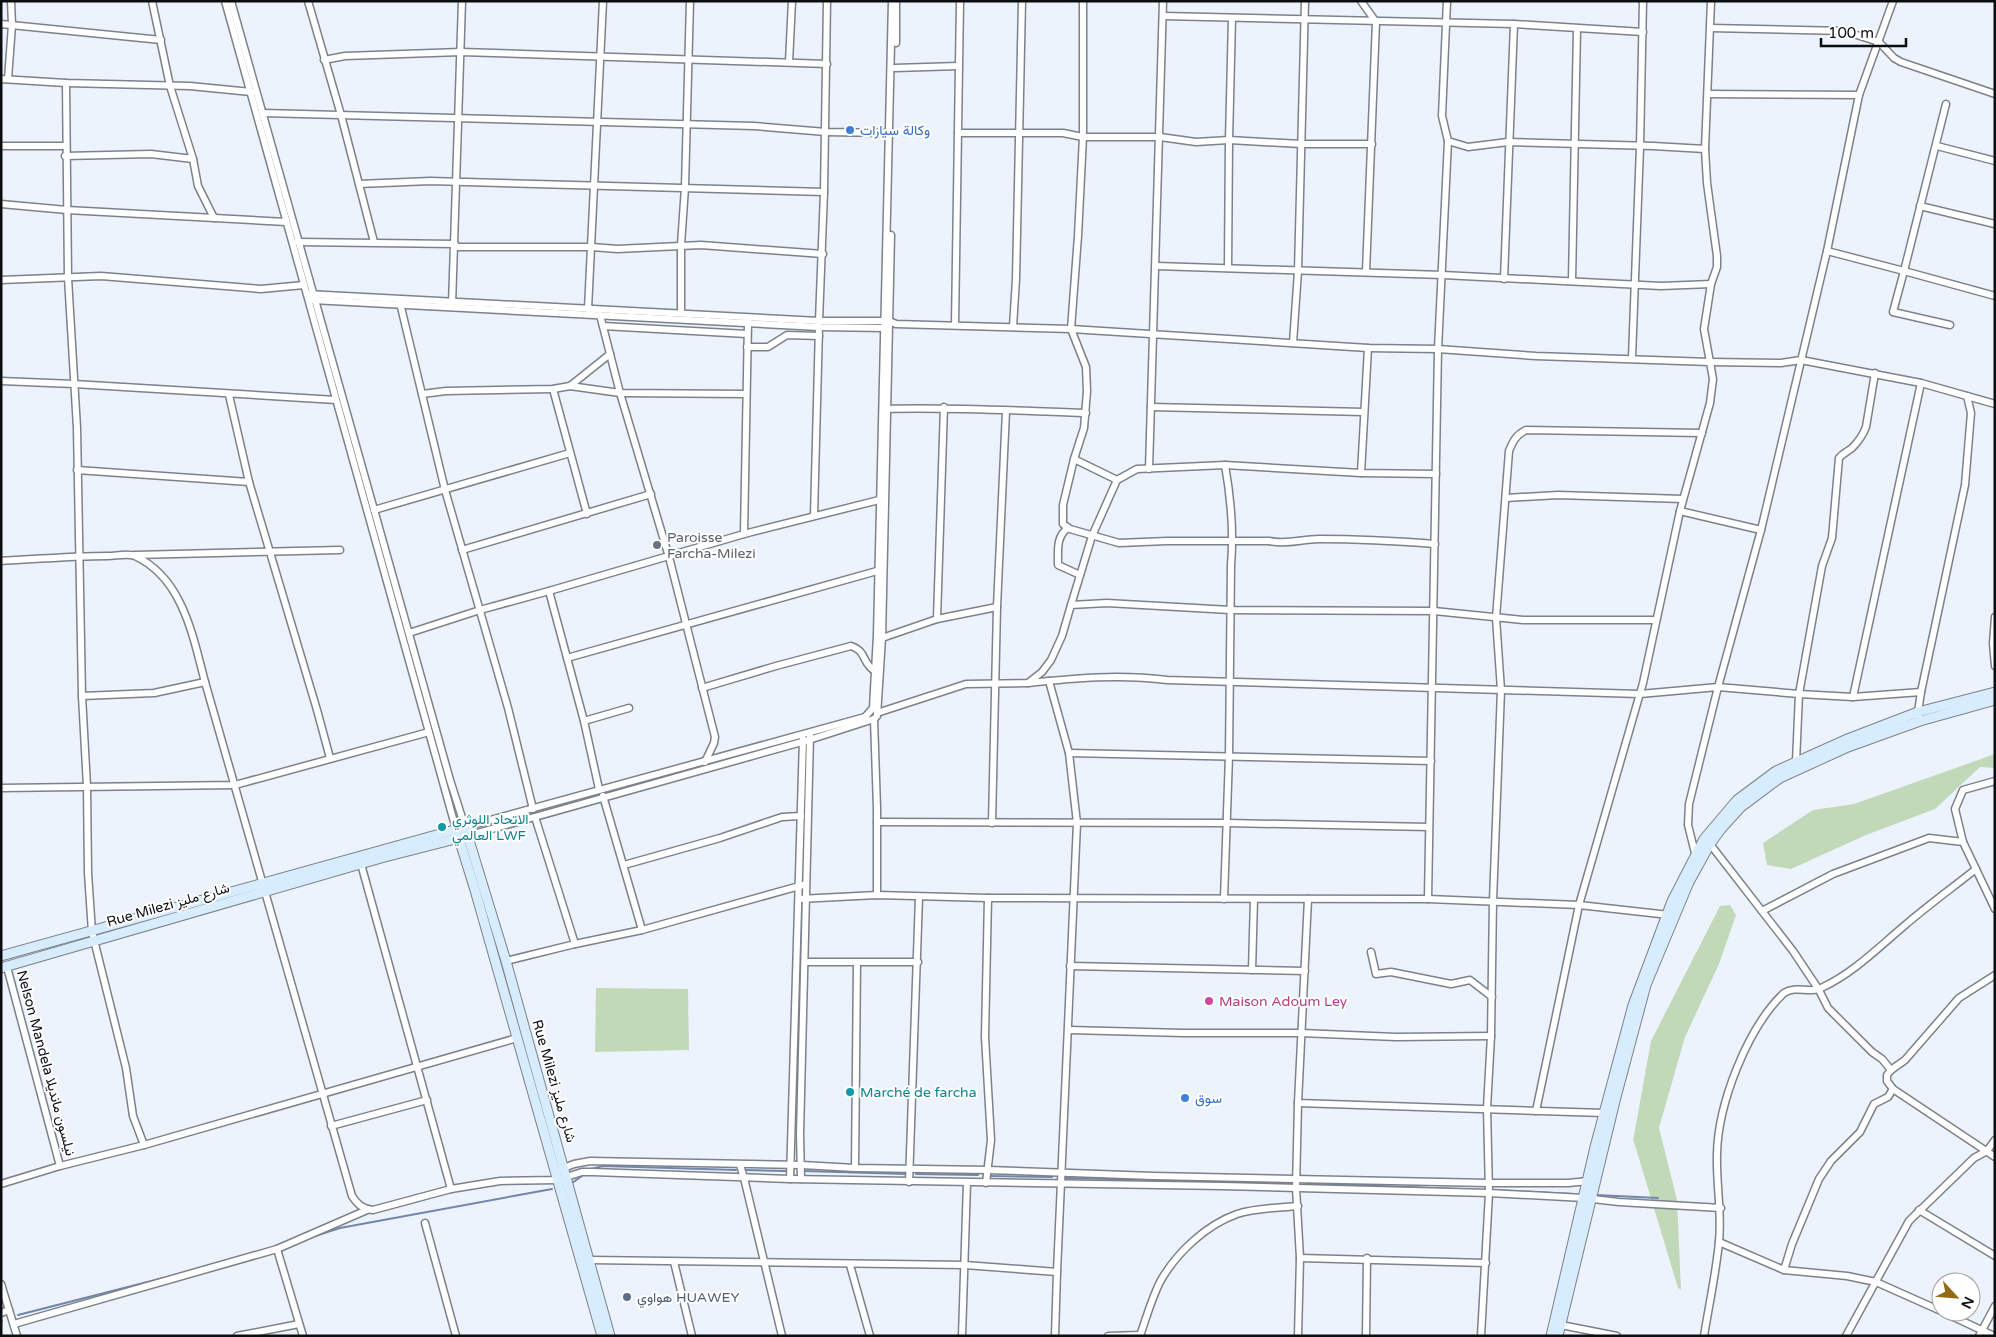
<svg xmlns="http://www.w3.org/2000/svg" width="1996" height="1337" viewBox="0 0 1996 1337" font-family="'Varela Round',Vazirmatn,sans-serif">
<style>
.green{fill:#c2d9b9}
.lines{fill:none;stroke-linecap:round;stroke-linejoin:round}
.stream{stroke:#7186ab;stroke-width:2}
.street-casing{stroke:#7c828a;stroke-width:9}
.secondary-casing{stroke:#7c828a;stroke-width:11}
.street{stroke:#fff;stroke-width:6}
.secondary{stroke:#d7ecfc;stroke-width:9}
.shop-dot{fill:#3f7fe0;stroke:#fff;stroke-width:2}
.worship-dot{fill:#6b7280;stroke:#fff;stroke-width:2}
.culture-dot{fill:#0f9aa8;stroke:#fff;stroke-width:2}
.hotel-dot{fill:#d1479c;stroke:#fff;stroke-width:2}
.service-dot{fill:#5c6f8a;stroke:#fff;stroke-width:2}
.labels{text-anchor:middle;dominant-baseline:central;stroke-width:4;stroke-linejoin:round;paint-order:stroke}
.shop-label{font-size:14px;fill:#366cbe;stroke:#fff;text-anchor:start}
.worship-label{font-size:14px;fill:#5b616d;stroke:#fff;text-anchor:start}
.culture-label{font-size:14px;fill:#0d838f;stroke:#fff;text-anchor:start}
.street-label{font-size:14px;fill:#0b0d10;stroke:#fff}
.hotel-label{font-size:14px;fill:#b23c85;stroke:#fff;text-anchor:start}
.service-label{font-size:14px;fill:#4e5e75;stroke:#fff;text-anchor:start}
</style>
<rect width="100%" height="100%" fill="#edf3fc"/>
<g class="green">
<path d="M1995 754V768L1980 767 1935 809 1866 835 1791 869 1767 865 1763 843 1813 810 1854 804Z"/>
<path d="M1730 905 1736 915 1719 964 1685 1037 1659 1128 1677 1200 1681 1290 1678 1288 1634 1142 1633 1141 1651 1041 1720 906Z"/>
<path d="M596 988 688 989 689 1050 595 1052Z"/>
</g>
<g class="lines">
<g class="stream">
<path d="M591 1169 603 1166 736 1170"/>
<path d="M745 1170 786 1171"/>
<path d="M804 1171 906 1174"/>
<path d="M916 1174 978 1175"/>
<path d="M989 1176 1052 1177"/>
<path d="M1066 1178 1292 1183"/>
<path d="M572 1183 582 1176"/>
<path d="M1306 1183 1483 1190"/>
<path d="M1493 1190 1573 1194"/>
<path d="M1596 1195 1658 1198"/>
<path d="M315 1236 340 1228 552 1189"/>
<path d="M18 1315 175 1275"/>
<path d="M1 1321H2"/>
</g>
<g class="street-casing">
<g id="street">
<path d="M225 1 456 829"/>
<path d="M231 1 450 780 465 827 865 717 873 708 877 635 892 1"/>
<path d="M308 1 341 115 374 242"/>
<path d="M1083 1V137L1078 236 1071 329 1086 367 1087 391 1084 428 1074 459 1063 505V524L1070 529 1119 543 1167 541H1269C1286 545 1302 539 1319 539 1358 539 1396 541 1435 544"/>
<path d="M1361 1 1376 22 1366 272"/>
<path d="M1163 16 1514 24 1643 32"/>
<path d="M1 24 161 40"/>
<path d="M1711 28 1844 31 1879 42 1894 58 1901 62 1995 94"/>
<path d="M896 43V1"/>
<path d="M324 60 345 56 461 52 827 64"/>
<path d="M789 62 792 1"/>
<path d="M895 68 958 66"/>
<path d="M1 79 66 83 190 86 251 92"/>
<path d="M8 79 12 25 11 1"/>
<path d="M66 83 68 278 77 428 82 696 87 786 88 873 92 932 126 1068 133 1116 144 1145"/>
<path d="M1708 94 1859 95"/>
<path d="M263 113 754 126 826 132 889 133"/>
<path d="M958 133H1063L1083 137H1160L1196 142 1229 140 1301 144H1372"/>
<path d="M1448 141 1468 147 1508 142 1653 146 1705 149"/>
<path d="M1 146H65"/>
<path d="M1937 146 1995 161"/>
<path d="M65 156 151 154 193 159 170 86 152 1"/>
<path d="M193 159 198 186 214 218"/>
<path d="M359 184 430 181 824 192"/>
<path d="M1 204 67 210 286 222"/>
<path d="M1920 206 1995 224"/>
<path d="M298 242 455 244"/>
<path d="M455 247H592L617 249 701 245 823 254"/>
<path d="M1827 251 1904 271 1946 104"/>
<path d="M1156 266 1443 275 1661 286 1711 284"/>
<path d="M1228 268 1229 140 1232 18"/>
<path d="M1504 279 1514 24"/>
<path d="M1 280 101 276 261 289 304 285"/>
<path d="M1572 281 1577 29"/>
<path d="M307 294 819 321H889L896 324 1071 329 1368 348 1438 349 1536 356 1710 362 1781 363 1801 360 1921 383 1995 404"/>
<path d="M312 300 819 327 886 328"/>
<path d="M400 303 445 490 508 708 533 809"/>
<path d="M452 305 462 1"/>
<path d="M588 309 603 1"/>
<path d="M681 313V245L685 187 690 1"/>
<path d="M600 315 620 393 669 557 715 737 714 743 705 762"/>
<path d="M819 321 824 192 827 1"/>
<path d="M955 325 960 1"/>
<path d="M1950 325 1893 312 1904 271 1995 296"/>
<path d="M603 326 747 334"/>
<path d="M1013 327 1016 279 1022 1"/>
<path d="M1293 343 1298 271 1305 1"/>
<path d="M747 347H768L787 335 819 336"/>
<path d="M1632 358 1640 147 1643 1"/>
<path d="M1 381 74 384 336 400"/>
<path d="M570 386 610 354"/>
<path d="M553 389 587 514"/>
<path d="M422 394 446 391 553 389 570 386 620 393 746 394"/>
<path d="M229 395 249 482 317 710 330 758"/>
<path d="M1151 407 1364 412"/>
<path d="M886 409C953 407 1020 411 1086 413"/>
<path d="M1074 459 1117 480 1137 469 1225 465 1361 473 1436 474"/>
<path d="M1149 469 1163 1"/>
<path d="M77 470 249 482"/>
<path d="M1361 473 1368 348"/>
<path d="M1506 498 1558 495 1683 499"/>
<path d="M374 510 570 453"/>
<path d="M1680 511 1761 530"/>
<path d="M814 516 819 327"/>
<path d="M1068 528C1056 536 1058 551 1058 565L1080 575"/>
<path d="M744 534 748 322"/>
<path d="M462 550 651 494"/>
<path d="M135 555 340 550"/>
<path d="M1 561C37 559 73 556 108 556 116 556 128 553 135 556 183 578 193 637 205 682L352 1196C358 1205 363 1209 373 1210L451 1189 500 1181 557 1180 582 1172H593L790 1179 1223 1186 1489 1193 1584 1198 1619 1202 1721 1208"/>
<path d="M1071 605 1092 536 1117 480"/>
<path d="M1995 617 1993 643 1995 666"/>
<path d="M937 619 944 407"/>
<path d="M409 633 480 610 549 591"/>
<path d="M882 638 937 619 997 607"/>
<path d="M567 658 877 571"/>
<path d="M1049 681 1069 753 1077 823 1057 1272"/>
<path d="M1028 683C1076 678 1119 674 1167 680L1640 694 1718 687 1799 694 1853 697 1921 692"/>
<path d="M702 688 776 666 851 646C867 651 862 664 875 671"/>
<path d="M82 696 154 693 205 682"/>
<path d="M1853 697 1921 383"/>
<path d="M877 713 966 684 1028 683 1042 672 1051 660 1062 636 1071 605 1107 603 1230 610 1434 611 1523 620H1655"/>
<path d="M874 719 877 808V895"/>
<path d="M584 721 629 708"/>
<path d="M1920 721 1918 712 1921 692 1965 485 1971 413 1967 396"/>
<path d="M1069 753 1431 761"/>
<path d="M1796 762 1799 694 1822 566 1832 538 1839 458C1843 453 1847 452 1852 448 1858 442 1863 435 1866 427L1875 373"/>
<path d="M1995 781 1963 790 1955 809 1963 842 1995 909"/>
<path d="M1 788 235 785 429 732"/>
<path d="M599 789 584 721 549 591 744 534 879 500"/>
<path d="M603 796 642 930"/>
<path d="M535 817 575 944"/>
<path d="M877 822 1227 823 1429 827"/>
<path d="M992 823 997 607 1006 411"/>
<path d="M467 836 809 740 874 719 877 716 882 638 891 235"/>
<path d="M1710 844 1793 951 1819 990 1828 1008 1872 1052 1882 1059 1891 1070 1887 1075V1081L1893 1089 1995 1157"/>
<path d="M1697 854 1695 853 1688 825 1689 804 1718 687 1761 530 1827 251 1859 95 1893 1"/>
<path d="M361 864 451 1189"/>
<path d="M624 865 720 838 782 817 801 816"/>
<path d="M799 899 877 895 988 898 1428 899 1579 905 1669 915"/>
<path d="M1224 899 1229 756 1231 565C1234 531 1231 499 1225 465"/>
<path d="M1308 899 1298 1103 1604 1113"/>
<path d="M1428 899 1438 349 1448 141 1442 116 1447 1"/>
<path d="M1762 911 1833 874 1929 838 1963 842"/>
<path d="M1371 952 1376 974 1391 972 1451 984 1470 980 1492 997"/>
<path d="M506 961 575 944 642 930 803 885"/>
<path d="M805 962H918"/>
<path d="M1070 966 1305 971"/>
<path d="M7 967 60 1166"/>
<path d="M1252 970 1254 899"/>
<path d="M1069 1030 1183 1033H1301L1396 1037 1491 1036"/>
<path d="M1891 1070 1905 1060 1959 998 1995 975"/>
<path d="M1536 1111 1579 905 1643 683 1680 511 1710 403 1713 379 1704 329 1711 284 1717 267V256L1707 183 1705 149 1711 1"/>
<path d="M331 1126 427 1100"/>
<path d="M740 1165 744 1178 782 1336"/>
<path d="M855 1168 857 963"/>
<path d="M561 1169 574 1164 590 1161 802 1165 855 1168 988 1170 1153 1176 1489 1183H1568L1589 1181"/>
<path d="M790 1179 803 739"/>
<path d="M801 1179 800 1134 810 736"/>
<path d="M909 1182 919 897"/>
<path d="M986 1183 991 1140 985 1037 988 898"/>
<path d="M1 1184 60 1166 144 1145 517 1038"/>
<path d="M1919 1210 1995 1256"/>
<path d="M425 1223 456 1336"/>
<path d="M1719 1242 1784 1270 1847 1276 1876 1282 1941 1311"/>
<path d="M277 1249 303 1336"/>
<path d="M1300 1258 1486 1263"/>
<path d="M589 1260 965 1265 1057 1272 1055 1336"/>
<path d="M674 1262 692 1336"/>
<path d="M850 1265 870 1336"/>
<path d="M1784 1270 1792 1244 1819 1179 1831 1161 1860 1132 1874 1104 1888 1097 1893 1089"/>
<path d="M1 1284 17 1336"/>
<path d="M1943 1312 1994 1336"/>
<path d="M1 1313 9 1310"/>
<path d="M14 1324 277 1249 367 1210"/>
<path d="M1561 1325 1617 1336"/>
<path d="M237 1336 299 1324"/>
<path d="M962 1336 967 1183"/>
<path d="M1108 1336 1140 1335"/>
<path d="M1140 1336C1146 1318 1152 1298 1160 1282 1176 1253 1206 1225 1237 1214 1256 1208 1277 1208 1298 1206"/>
<path d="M1298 1336 1300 1258 1296 1188 1298 1103"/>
<path d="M1366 1336 1367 1258"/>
<path d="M1481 1336 1489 1193 1487 1108 1491 1036 1493 901 1501 690 1496 618 1509 451C1513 441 1516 435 1526 430L1702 433"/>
<path d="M1704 1336C1709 1305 1716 1273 1719 1242 1722 1212 1716 1184 1717 1154 1718 1104 1747 1028 1784 993 1796 985 1810 994 1821 988 1852 974 1878 948 1904 926 1927 906 1952 888 1976 869"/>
<path d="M1846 1336 1909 1221 1974 1158 1987 1151 1995 1140"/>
<path d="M1979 1336 1995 1306"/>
</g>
</g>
<g class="secondary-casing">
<g id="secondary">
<path d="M456 829 475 890 602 1336"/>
<path d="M1 956 465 827 506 961 610 1336"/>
<path d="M1 968 381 858 463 837"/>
<path d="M1551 1336 1595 1147 1633 1005 1672 901 1704 839 1737 800 1776 771 1845 740 1918 712 1995 692"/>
<path d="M1558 1336 1616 1097 1646 985 1689 882 1710 844 1721 829 1741 807 1780 778 1848 747 1920 721 1995 700"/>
</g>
</g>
<use href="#street" class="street"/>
<use href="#secondary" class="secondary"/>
</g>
<g class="shop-dot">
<circle cx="850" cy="130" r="5"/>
<circle cx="1185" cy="1098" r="5"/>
</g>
<circle class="worship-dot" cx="657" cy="545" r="5"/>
<g class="culture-dot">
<circle cx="442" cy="827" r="5"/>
<circle cx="850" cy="1092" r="5"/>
</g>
<circle class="hotel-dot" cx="1209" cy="1001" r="5"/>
<circle class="service-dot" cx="627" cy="1297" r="5"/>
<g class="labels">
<g class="shop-label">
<text x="860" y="130">وكالة سيارات</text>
<text x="1195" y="1098">سوق</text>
</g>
<g class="worship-label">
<text x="667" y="537">Paroisse<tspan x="667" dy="16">Farcha-Milezi</tspan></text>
</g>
<g class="culture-label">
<text x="452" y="819">الاتحاد اللوثري<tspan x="452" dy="16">العالمي LWF</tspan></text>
<text x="860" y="1092">Marché de farcha</text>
</g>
<g class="street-label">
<text transform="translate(168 905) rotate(-16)">Rue Milezi شارع مليز</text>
<text transform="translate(46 1063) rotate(75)">Nelson Mandela نيلسون مانديلا</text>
<text transform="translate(554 1081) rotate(74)">Rue Milezi شارع مليز</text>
</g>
<g class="hotel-label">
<text x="1219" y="1001">Maison Adoum Ley</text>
</g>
<g class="service-label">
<text x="637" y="1297">هواوي HUAWEY</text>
</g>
</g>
<rect width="1996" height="1337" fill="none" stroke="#0b0d10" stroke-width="5"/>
<g transform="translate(1956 1297) rotate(116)"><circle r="24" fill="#ffffff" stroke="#9d9e9f"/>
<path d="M0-4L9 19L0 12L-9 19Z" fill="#946915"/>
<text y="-8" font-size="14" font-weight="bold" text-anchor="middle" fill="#0b0d10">N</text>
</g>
<path d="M1821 38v8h85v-8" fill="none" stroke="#0b0d10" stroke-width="2.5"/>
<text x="1828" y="38" font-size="15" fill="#0b0d10" stroke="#ffffff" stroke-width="4" paint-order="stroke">100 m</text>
</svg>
